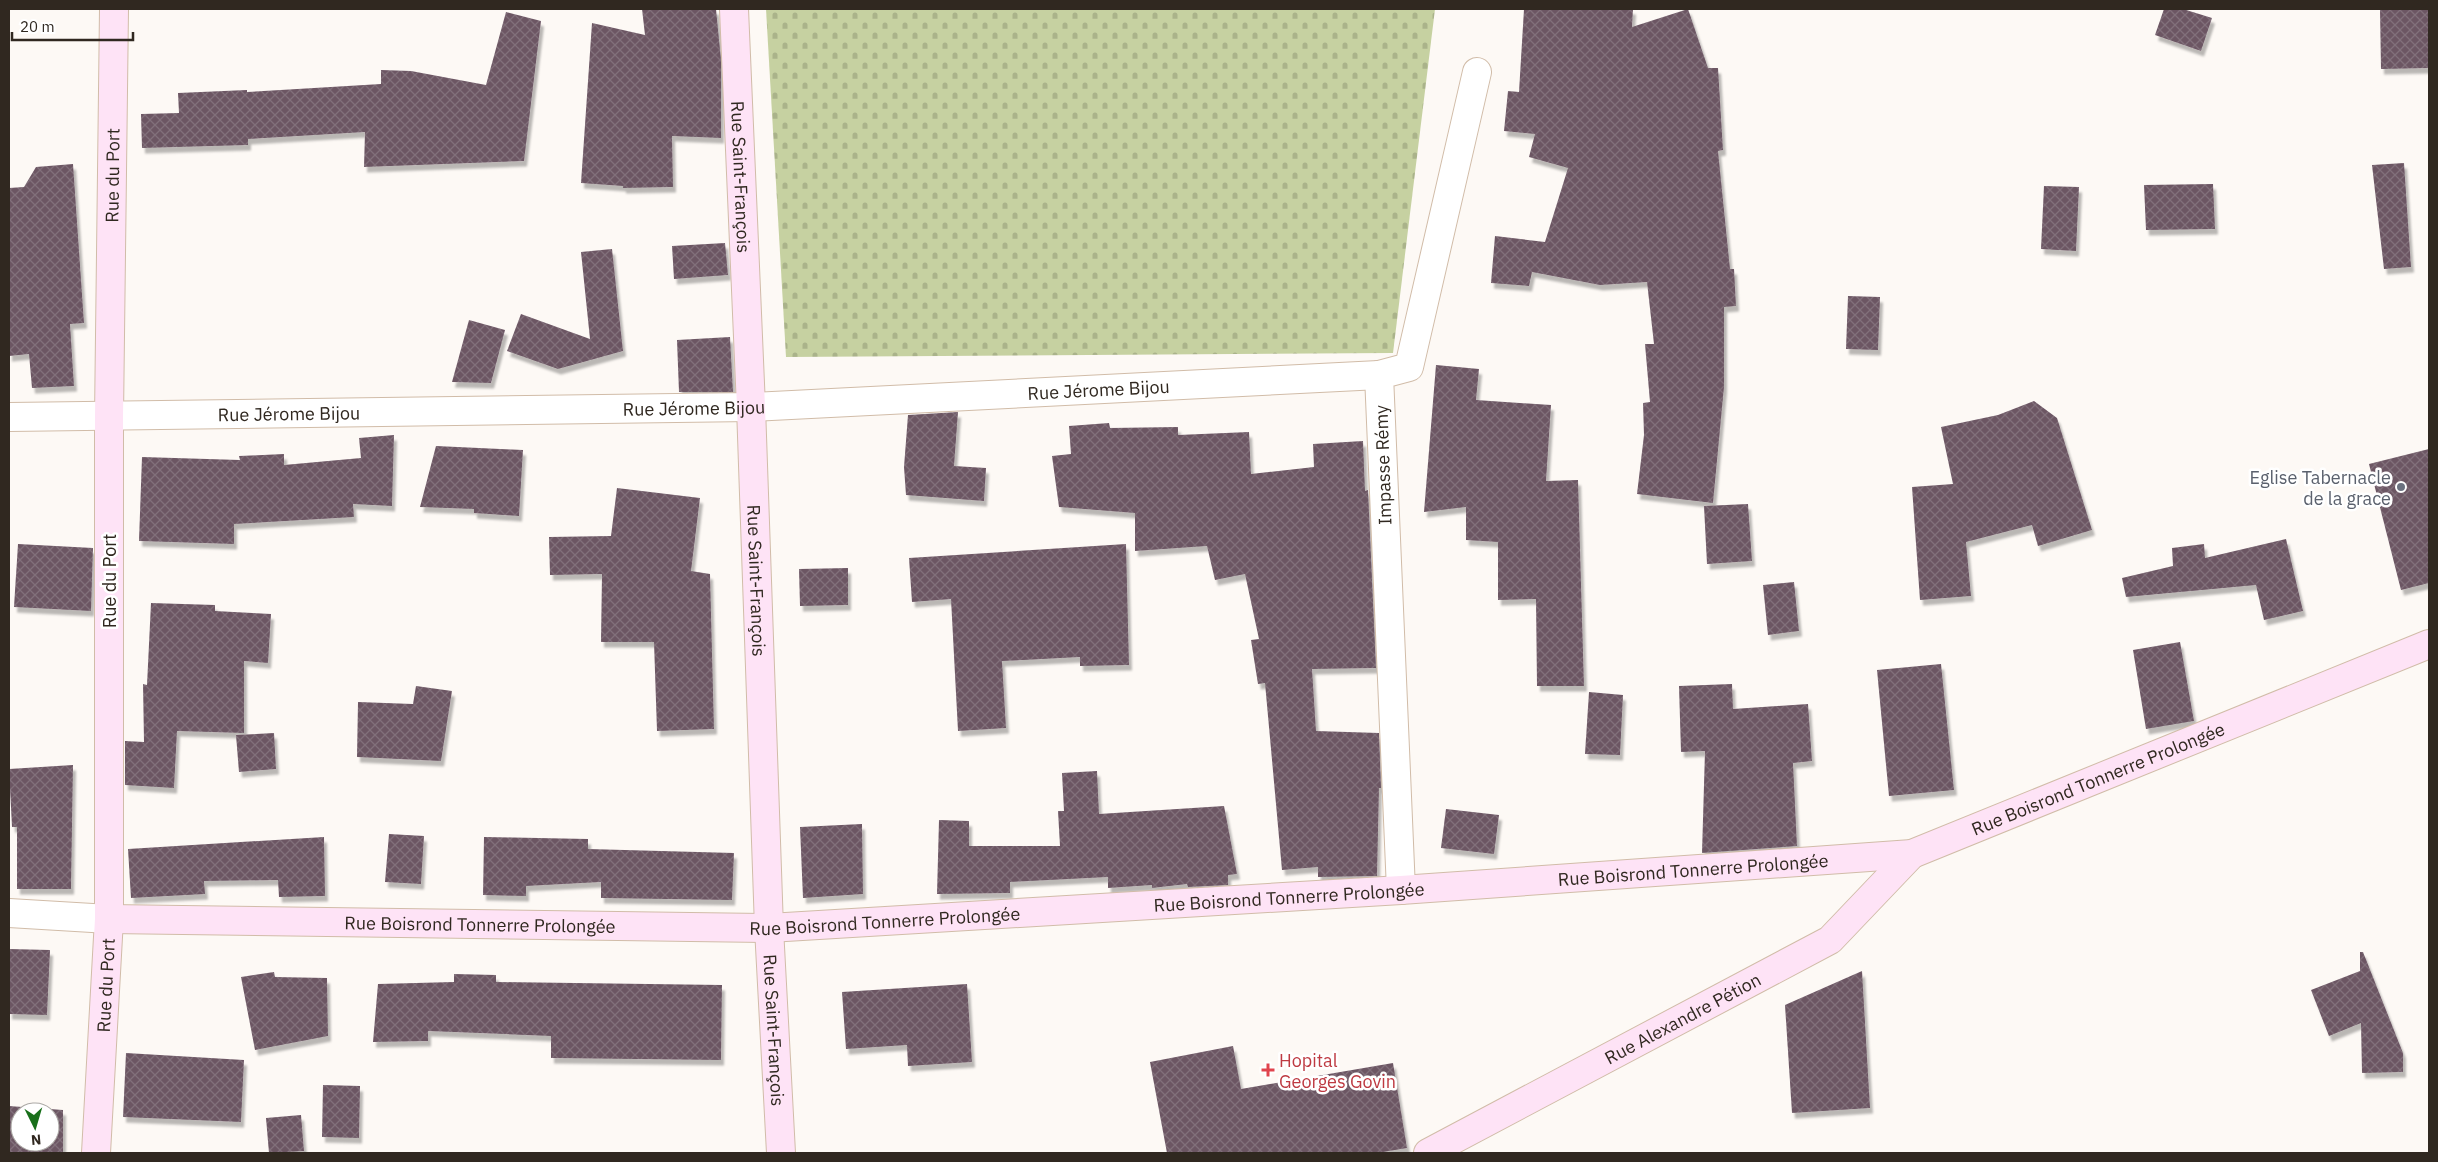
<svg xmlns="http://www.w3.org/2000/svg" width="2438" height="1162" viewBox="0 0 2438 1162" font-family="'IBM Plex Sans',sans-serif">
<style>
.cemetery{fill:url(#cemetery-stones)}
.building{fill:url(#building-cross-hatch);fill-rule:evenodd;filter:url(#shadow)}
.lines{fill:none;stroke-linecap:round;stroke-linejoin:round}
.street-casing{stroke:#d1bca8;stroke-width:30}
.secondary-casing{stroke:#d1bca8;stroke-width:30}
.street{stroke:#fff;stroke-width:28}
.secondary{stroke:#fee3f6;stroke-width:28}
.worship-dot{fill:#6b7280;stroke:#fff;stroke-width:2}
.health-dot{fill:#e0444e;stroke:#fff;stroke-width:2}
.labels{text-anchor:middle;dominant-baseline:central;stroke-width:5;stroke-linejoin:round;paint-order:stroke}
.street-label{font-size:18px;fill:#302820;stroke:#fff}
.worship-label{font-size:18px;fill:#5b616d;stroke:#fff;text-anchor:end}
.health-label{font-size:18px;fill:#be3a42;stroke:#fff;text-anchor:start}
</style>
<defs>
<pattern id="cemetery-stones" width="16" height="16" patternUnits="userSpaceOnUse" patternTransform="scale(1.25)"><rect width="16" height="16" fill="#c6d1a1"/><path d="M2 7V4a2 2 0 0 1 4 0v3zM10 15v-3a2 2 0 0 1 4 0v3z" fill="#aab38a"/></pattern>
<pattern id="building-cross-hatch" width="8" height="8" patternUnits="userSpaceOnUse" patternTransform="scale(1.25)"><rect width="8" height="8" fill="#6c5664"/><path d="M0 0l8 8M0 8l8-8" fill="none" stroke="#81707a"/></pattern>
<filter id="shadow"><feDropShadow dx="3" dy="5.5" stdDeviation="1" flood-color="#0004"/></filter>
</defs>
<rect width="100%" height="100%" fill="#fdf9f5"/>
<path class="cemetery" d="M766 9H1435L1393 353 786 357Z"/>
<g class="building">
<path d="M642 9H716L721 60V138L672 136 673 187 623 188V186L581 183 592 23 645 35Z"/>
<path d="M1524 9H1633L1632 27 1688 9 1708 68H1718L1723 150 1718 151 1730 269H1734L1736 306 1724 307V387L1713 503 1637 494 1644 435 1643 403 1650 402 1645 344H1654L1647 282 1600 285 1532 272 1529 286 1491 283 1495 236 1545 242 1568 168 1529 157 1535 134 1504 131 1508 91 1519 92Z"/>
<path d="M2164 9H2183L2212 18 2201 51 2155 35Z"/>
<path d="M2380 9H2429V68L2381 69Z"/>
<path d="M506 12 541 21 524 161 364 167 365 132 248 139V145L142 148 141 114 179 113 178 93 247 90V92L381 84V70L411 71 486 85Z"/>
<path d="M2404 163 2411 267 2384 269 2372 165Z"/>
<path d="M73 164 84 323 70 324 74 386 32 388 29 354 9 356V188L24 187 36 167Z"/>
<path d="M2213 184 2215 229 2146 230 2144 185Z"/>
<path d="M2044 186 2079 187 2076 251 2041 249Z"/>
<path d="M725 243 728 275 674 279 672 246Z"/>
<path d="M612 249 623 351 558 369 507 351 521 314 590 339 581 252Z"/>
<path d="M1848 296 1880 297 1878 350 1846 349Z"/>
<path d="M469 320 505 330 491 383 452 382Z"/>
<path d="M730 337 733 392H679L677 340Z"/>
<path d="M1436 365 1479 369 1476 400 1551 405 1546 481 1578 480 1584 686H1537L1536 599 1498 600V542L1466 540V507L1424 512Z"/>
<path d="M2034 401 2057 418 2092 530 2038 546 2032 525 1966 542 1971 596 1920 600 1912 487 1953 484 1941 427 1998 415Z"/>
<path d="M958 412 954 466 986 468 984 501 906 495 904 467 908 415Z"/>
<path d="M1109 423 1110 428 1178 427V435L1249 432 1251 474 1314 467 1313 444 1363 441 1365 491 1368 490 1376 668 1312 669 1316 731 1379 733 1381 788H1379L1377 876 1318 877V867L1282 870 1265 683 1258 684 1251 640 1259 639 1245 574 1215 580 1207 546 1135 551V513L1059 507 1052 456 1071 454 1069 426Z"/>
<path d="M394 435 392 506 353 504 354 517 234 524V544L139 541 142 457 240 460 239 456 284 454V465L361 458 359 438Z"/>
<path d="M436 446 523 450 519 516 474 513V509L420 507Z"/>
<path d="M2429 449V583L2401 590 2369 464Z"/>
<path d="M617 488 700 498 691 571 710 574 714 729 657 731 654 642H601L602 574 550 575 549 537 611 536Z"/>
<path d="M1748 504 1752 561 1707 564 1704 506Z"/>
<path d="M2286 539 2303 611 2264 620 2256 585 2126 597 2122 578 2173 566 2172 548 2204 544 2205 558Z"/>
<path d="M18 544 93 548 91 611 14 607Z"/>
<path d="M1126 544 1129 665 1080 666V657L1002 661 1006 728 958 731 951 599 912 602 909 558Z"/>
<path d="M848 568V605L800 606 799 569Z"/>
<path d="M1794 582 1799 631 1768 635 1763 585Z"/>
<path d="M151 603 215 605V611L271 614 268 663 244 661V733L177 731 174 788 125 785V741L144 742 143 684 147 685Z"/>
<path d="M2180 642 2194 721 2146 729 2133 650Z"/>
<path d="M1941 664 1954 790 1889 796 1877 670Z"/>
<path d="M1732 684 1733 709 1808 704 1812 761 1793 763 1797 846 1702 853 1705 751 1681 752 1679 686Z"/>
<path d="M416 686 452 691 441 761 357 757 358 702 413 704Z"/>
<path d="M1589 692 1623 695 1620 755 1585 754Z"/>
<path d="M274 733 276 769 239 772 236 735Z"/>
<path d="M73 765 71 889H17V827H12L9 769Z"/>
<path d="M1097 771 1099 814 1224 806 1237 874 1228 875V885L1188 887 1187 884 1152 888V885L1108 888V877L1010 882V893L937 894 939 820 969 821V846H1060L1058 811H1064L1062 773Z"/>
<path d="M1446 809 1499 815 1494 854 1441 848Z"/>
<path d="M862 824 863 894 803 898 800 827Z"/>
<path d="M389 834 424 836 421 884 385 882Z"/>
<path d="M324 837 325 896 279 897 278 880 204 881 205 894 131 898 128 849Z"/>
<path d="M484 837 588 839V849L734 853 732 900 601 898V882L526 886V896L483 895Z"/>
<path d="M9 949 50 950 47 1015 9 1014Z"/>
<path d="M2360 952H2363L2403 1053V1072L2362 1073 2361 1023 2329 1036 2311 990 2360 971Z"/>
<path d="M1862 971 1870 1108 1792 1113 1785 1005Z"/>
<path d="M274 972 275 977 327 978 328 1036 255 1050 241 977Z"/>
<path d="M454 974 496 975V982L722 985 721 1060 551 1058V1036L428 1031V1041L373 1042 378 984 454 982Z"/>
<path d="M967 984 972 1062 908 1066 907 1045 846 1049 842 992Z"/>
<path d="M1233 1046 1241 1089 1393 1063 1407 1148 1377 1153H1167L1150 1062Z"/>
<path d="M126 1053 244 1060 241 1122 123 1117Z"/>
<path d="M323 1085 360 1086 359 1138 322 1137Z"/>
<path d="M9 1106 63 1110V1153H9ZM20 1112H50V1142H20Z"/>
<path d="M301 1115 304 1151 269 1153 266 1118Z"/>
</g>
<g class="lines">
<g class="street-casing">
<g id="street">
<path id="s1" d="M9 417 751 407 1379 375"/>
<path d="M1401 890 1379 375 1409 367 1477 72"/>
<path d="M9 913 109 919"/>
</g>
</g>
<g class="secondary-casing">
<g id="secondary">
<path id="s2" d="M734 9 751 407 769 928 781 1153"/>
<path id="s3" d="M109 919 769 928 1401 890 1912 854 2429 644"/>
<path id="s4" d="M96 1153 109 919V417L114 9"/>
<path id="s5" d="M1428 1153 1830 940 1912 854"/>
</g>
</g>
<use href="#street" class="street"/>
<use href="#secondary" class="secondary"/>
</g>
<circle class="worship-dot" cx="2401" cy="487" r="5"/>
<path class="health-dot" d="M1265.5 1062.5h5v5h5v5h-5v5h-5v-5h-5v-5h5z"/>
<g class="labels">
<g class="street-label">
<text stroke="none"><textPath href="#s4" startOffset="978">Rue du Port</textPath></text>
<text stroke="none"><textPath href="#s2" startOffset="168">Rue Saint-François</textPath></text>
<text stroke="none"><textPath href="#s1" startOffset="1090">Rue Jérome Bijou</textPath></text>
<text stroke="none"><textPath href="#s1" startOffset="685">Rue Jérome Bijou</textPath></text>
<text stroke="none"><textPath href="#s1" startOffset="280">Rue Jérome Bijou</textPath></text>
<text transform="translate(1383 465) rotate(-92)">Impasse Rémy</text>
<text transform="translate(109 581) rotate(-90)">Rue du Port</text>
<text stroke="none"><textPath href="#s2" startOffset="572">Rue Saint-François</textPath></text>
<text stroke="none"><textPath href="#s3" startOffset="2006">Rue Boisrond Tonnerre Prolongée</textPath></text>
<text stroke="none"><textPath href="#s3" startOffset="1586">Rue Boisrond Tonnerre Prolongée</textPath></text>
<text stroke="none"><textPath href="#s3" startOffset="1181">Rue Boisrond Tonnerre Prolongée</textPath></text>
<text stroke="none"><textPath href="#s3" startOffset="776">Rue Boisrond Tonnerre Prolongée</textPath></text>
<text stroke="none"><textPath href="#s3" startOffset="371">Rue Boisrond Tonnerre Prolongée</textPath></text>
<text stroke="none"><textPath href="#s4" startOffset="168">Rue du Port</textPath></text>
<text stroke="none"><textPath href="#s5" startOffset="288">Rue Alexandre Pétion</textPath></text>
<text stroke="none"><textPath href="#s2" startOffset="1022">Rue Saint-François</textPath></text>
</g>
<g class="worship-label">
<text x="2391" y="477">Eglise Tabernacle<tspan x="2391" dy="21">de la grace</tspan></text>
</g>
<g class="health-label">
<text x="1279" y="1060">Hopital<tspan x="1279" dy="21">Georges Govin</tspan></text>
</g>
</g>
<rect width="2438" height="1162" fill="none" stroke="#302820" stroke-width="20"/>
<g transform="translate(35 1127) rotate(175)"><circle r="24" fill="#ffffff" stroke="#aca9a6"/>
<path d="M0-4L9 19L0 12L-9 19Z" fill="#186f1a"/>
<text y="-8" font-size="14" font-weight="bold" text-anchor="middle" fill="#302820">N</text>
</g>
<path d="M12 32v8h121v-8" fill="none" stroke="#302820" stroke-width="2.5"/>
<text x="20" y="32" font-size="15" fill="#302820" stroke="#ffffff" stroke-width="4" paint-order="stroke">20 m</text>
</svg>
